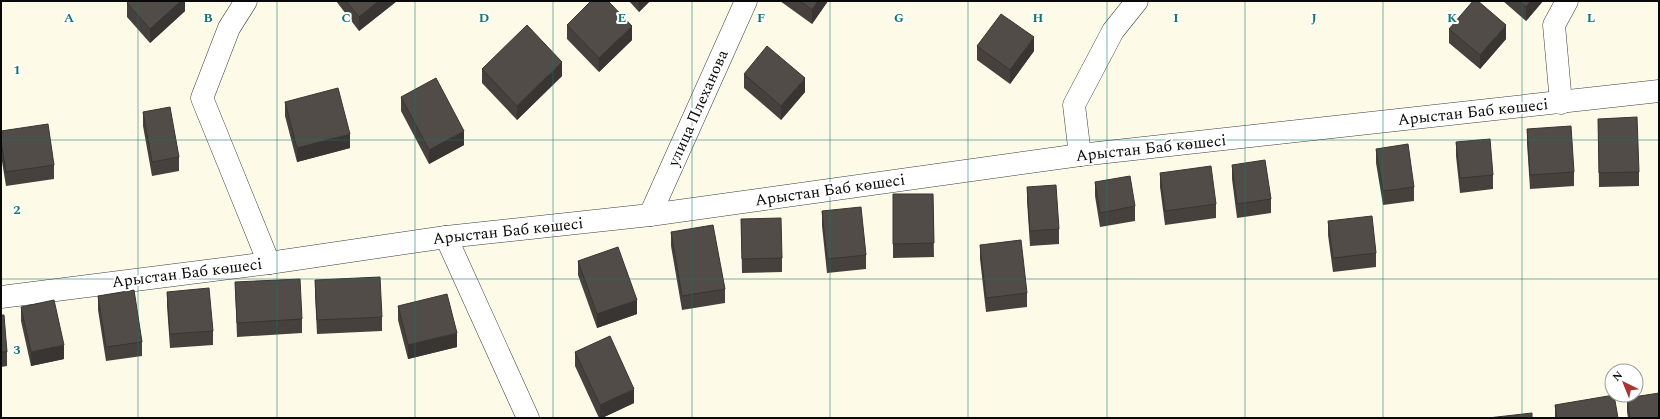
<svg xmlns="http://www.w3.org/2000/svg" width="1660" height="419" viewBox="0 0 1660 419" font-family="Spectral,serif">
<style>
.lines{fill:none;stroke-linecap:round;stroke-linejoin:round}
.street-casing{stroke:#3c3c3c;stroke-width:23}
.street{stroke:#fff;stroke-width:22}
.wall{fill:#46413d}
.shaded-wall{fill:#393532}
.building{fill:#514c47;stroke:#393532}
.grid{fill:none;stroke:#0f766e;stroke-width:1;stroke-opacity:0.55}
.labels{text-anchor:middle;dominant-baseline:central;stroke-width:4;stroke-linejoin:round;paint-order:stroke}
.street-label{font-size:16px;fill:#090909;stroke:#fff}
.grid-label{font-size:13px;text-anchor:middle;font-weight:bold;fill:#0f766e;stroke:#fff;stroke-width:4;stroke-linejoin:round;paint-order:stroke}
</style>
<rect width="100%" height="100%" fill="#fdfbe8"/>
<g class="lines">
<g class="street-casing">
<g id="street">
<path d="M246 1 229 28 202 98 269 263"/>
<path d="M1561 103 1554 25 1567 1"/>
<path d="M1080 155 1074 105 1113 31 1137 1"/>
<path d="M650 215 746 1"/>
<path d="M446 237 528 418"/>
<path d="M1 297 269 263 446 237 650 215 1080 155 1659 91"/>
</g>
</g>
<use href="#street" class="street"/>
</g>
<g class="wall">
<path d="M185 1V11L150 43 127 17V3Z"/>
<path d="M336 1H397L359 31Z"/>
<path d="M629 1H650L639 12Z"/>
<path d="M780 1H828L812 24Z"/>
<path d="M1503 1H1543L1526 21Z"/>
<path d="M567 25 632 40 599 72 567 39Z"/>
<path d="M1449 29 1506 39 1480 69 1449 43Z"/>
<path d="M977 46 1034 51 1010 84 977 60Z"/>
<path d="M482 69 562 76 517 120 482 83Z"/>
<path d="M744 74 805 92 781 120 744 88Z"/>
<path d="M401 97 464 145 429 164 401 111Z"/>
<path d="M285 102 350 148 297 162 285 116Z"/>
<path d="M143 112 179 157V171L152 176 143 126Z"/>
<path d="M1598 119 1639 172V186L1599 187Z"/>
<path d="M1527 129 1574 172V186L1530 189 1527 143Z"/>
<path d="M1 131 54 165V179L6 186 1 155Z"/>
<path d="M1456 142 1493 175V189L1460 193 1456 156Z"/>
<path d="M1376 149 1414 187V201L1383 205 1376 163Z"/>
<path d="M1232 165 1271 199V213L1237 218 1232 179Z"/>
<path d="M1160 173 1216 204V218L1165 225 1160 187Z"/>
<path d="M1095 182 1135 206V221L1100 227 1095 196Z"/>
<path d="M1027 187 1059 229V244L1030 246 1027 201Z"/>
<path d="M893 194H933L934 257 893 258Z"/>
<path d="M822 211 866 255V269L827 273 822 226Z"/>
<path d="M741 219 782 258V272L742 273Z"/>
<path d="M1328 221 1376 253V267L1333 272 1328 235Z"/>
<path d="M671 232 725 289V303L682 310 671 246Z"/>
<path d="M980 245 1027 293V307L986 312 980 259Z"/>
<path d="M578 261 637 314 597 328 578 275Z"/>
<path d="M315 280 382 317V331L317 334 315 294Z"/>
<path d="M235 282 302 319V333L237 337Z"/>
<path d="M167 292 213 331V345L170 348 167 306Z"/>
<path d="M98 296 142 342V356L106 361 98 310Z"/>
<path d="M398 306 457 347 408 359 398 320Z"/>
<path d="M21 307 64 359 31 366 21 321Z"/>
<path d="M1 315 7 352V366L1 367Z"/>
<path d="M575 352 634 403 602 418H599L575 366Z"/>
<path d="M1627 398 1659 418H1628L1627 412Z"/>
<path d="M1555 405 1618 418H1555Z"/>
</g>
<g class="shaded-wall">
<path d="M181 1H185V11L150 43V29Z"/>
<path d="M379 1H397L359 31V17Z"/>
<path d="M639 1H650L639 12Z"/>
<path d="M818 1H828L812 24V10Z"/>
<path d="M1531 1H1543L1526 21V7Z"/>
<path d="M1506 25V39L1480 69V55Z"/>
<path d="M632 26V40L599 72V58Z"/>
<path d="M1034 37V51L1010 84V70Z"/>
<path d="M562 62V76L517 120V106Z"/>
<path d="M805 78V92L781 120V106Z"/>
<path d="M464 131V145L429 164V150Z"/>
<path d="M350 134V148L297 162V148Z"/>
<path d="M637 300V314L597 328V314Z"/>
<path d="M457 333V347L408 359V345Z"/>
<path d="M64 345V359L31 366V352Z"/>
<path d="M634 389V403L602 418H600V405Z"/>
</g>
<g class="building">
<path d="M129 1H181L150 29 127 3Z"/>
<path d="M346 1H379L359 17Z"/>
<path d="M591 1H608L632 26 599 58 567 25Z"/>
<path d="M800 1H818L812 10Z"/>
<path d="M1473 1H1478L1506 25 1480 55 1449 29Z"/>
<path d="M1519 1H1531L1526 7Z"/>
<path d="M1001 14 1034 37 1010 70 977 46Z"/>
<path d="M527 25 562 62 517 106 482 69Z"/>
<path d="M767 46 805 78 781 106 744 74Z"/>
<path d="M436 78 464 131 429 150 401 97Z"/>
<path d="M338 88 350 134 297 148 285 102Z"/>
<path d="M170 107 179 157 152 162 143 112Z"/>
<path d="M1637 117 1639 172 1599 173 1598 119Z"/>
<path d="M48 124 54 165 6 172 1 141V131Z"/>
<path d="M1571 126 1574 172 1530 175 1527 129Z"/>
<path d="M1490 139 1493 175 1460 178 1456 142Z"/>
<path d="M1408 144 1414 187 1383 191 1376 149Z"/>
<path d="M1265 160 1271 199 1237 204 1232 165Z"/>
<path d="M1211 166 1216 204 1165 211 1160 173Z"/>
<path d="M1130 176 1135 206 1100 213 1095 182Z"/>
<path d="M1056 185 1059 229 1030 231 1027 187Z"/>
<path d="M893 194H933L934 243 893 244Z"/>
<path d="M861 207 866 255 827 259 822 211Z"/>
<path d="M1372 216 1376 253 1333 258 1328 221Z"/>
<path d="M781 218 782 258 742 259 741 219Z"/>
<path d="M713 225 725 289 682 296 671 232Z"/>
<path d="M1021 240 1027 293 986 298 980 245Z"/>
<path d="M618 247 637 300 597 314 578 261Z"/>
<path d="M380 277 382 317 317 320 315 280Z"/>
<path d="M300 279 302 319 237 323 235 282Z"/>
<path d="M209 288 213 331 170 334 167 292Z"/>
<path d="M134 290 142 342 106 347 98 296Z"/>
<path d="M447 294 457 333 408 345 398 306Z"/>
<path d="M54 300 64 345 31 352 21 307Z"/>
<path d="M1 315H4L7 352H1Z"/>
<path d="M610 336 634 389 600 405 575 352Z"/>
<path d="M1659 393V418H1630L1627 398Z"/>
<path d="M1614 395 1618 418H1557L1555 405Z"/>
<path d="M1532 413V418H1488Z"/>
</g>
<path class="grid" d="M138 1V418M277 1V418M415 1V418M553 1V418M692 1V418M830 1V418M968 1V418M1107 1V418M1245 1V418M1383 1V418M1522 1V418M1 140H1659M1 279H1659"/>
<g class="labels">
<g class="street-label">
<text transform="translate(698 108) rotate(-66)">улица Плеханова</text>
<text transform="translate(1473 112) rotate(-6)">Арыстан Баб көшесі</text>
<text transform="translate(1151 148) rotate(-6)">Арыстан Баб көшесі</text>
<text transform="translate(830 190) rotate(-8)">Арыстан Баб көшесі</text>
<text transform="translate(508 231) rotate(-6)">Арыстан Баб көшесі</text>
<text transform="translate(187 273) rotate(-7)">Арыстан Баб көшесі</text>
</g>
</g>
<g class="grid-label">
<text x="69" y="22">A</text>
<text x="208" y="22">B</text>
<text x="346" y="22">C</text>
<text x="484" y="22">D</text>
<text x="622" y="22">E</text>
<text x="761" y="22">F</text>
<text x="899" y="22">G</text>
<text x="1038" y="22">H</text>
<text x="1176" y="22">I</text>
<text x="1314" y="22">J</text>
<text x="1452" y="22">K</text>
<text x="1591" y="22">L</text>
<text x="17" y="74">1</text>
<text x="17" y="214">2</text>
<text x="17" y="354">3</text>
</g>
<rect width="1660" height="419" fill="none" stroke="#090909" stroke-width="4"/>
<g transform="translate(1624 383) rotate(317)"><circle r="19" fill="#ffffff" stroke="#9d9d9d"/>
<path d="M0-3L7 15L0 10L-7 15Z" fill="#ad332e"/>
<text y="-6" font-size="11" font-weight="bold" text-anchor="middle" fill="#090909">N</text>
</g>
</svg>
